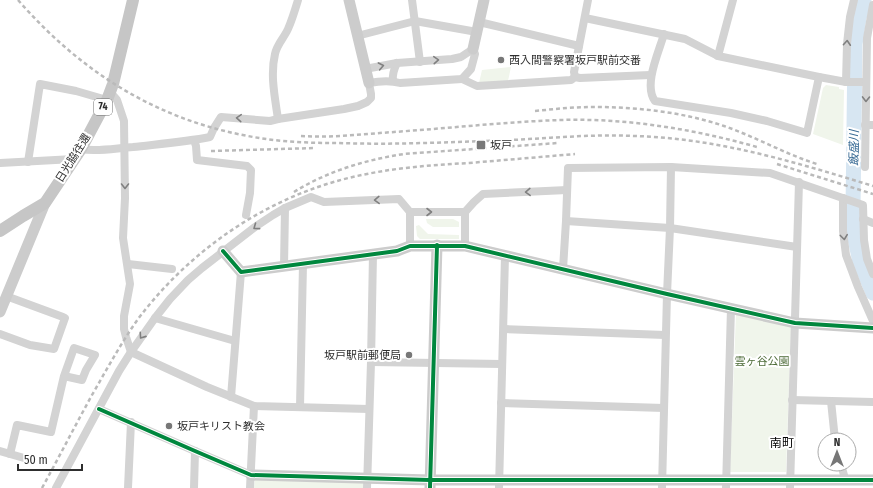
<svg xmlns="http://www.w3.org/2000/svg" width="873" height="488" viewBox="0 0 873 488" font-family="'Fira Sans Condensed','Noto Sans JP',sans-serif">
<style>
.green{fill:#f0f5eb}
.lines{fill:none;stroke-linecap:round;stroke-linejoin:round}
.river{stroke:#d7e6f2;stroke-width:15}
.street{stroke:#d3d3d3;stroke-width:8}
.secondary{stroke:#ccc;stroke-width:11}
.primary{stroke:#c6c6c6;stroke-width:12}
.rail{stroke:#bababa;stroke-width:2.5;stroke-dasharray:4 3;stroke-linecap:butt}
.cycleway-casing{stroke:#fff;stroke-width:6}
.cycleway{stroke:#00873e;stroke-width:4}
.oneway{stroke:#808080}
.poi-dot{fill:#777;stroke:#fff;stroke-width:1.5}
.labels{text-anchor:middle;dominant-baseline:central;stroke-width:4;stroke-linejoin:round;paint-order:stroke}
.shield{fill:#fff;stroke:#6d6d6d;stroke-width:1}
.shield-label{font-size:10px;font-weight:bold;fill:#2e2e2e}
.poi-label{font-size:11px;fill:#2e2e2e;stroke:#fff;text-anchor:start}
.street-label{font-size:11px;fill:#2e2e2e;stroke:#fff}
.park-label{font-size:11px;fill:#4e6c39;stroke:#fff}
.water-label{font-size:12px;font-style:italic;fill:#386a94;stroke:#fff}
.neighbourhood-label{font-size:12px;fill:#000;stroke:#fff}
</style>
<rect width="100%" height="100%" fill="#fff"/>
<g class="green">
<path d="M511 67 508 81 479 83 482 70Z"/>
<path d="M826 85 839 87V89L844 90 843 145 813 134 823 88Z"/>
<path d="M426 219H453L459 222V227H433L427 223Z"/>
<path d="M419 225 428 234 459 235V239H420L417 236 416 226Z"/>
<path d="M736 313 791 325 786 472H730Z"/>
<path d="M255 479 363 482V488H254Z"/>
</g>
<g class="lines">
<path class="river" d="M864 0 859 18 855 44 853 210 855 239 860 262 873 293"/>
<g class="street">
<path d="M412 0 420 62"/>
<path d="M585 18 685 39 718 56 819 77"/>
<path d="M479 22 579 46"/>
<path d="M664 34C659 52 643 85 655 101L731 113 767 121 807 133 819 77 846 82H866"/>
<path d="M357 36 415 21 477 32"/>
<path d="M718 56 733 0"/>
<path d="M575 77 574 72 588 0"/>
<path d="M462 79 477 86 571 80 575 77 580 78 650 75"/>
<path d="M393 81C392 74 394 69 397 63"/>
<path d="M846 82 847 44 850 17 854 0"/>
<path d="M110 92 117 100 124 121 125 198 123 238 130 284 124 316V329L126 337 131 352 207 387 254 406 369 409"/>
<path d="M278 119C275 98 270 75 275 54 277 44 284 38 288 29 292 20 295 10 298 0"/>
<path d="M865 125H873"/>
<path d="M194 140 196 146 197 160 247 166 251 170 250 193 246 215"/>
<path d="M81 149C98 152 116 148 133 147 159 144 185 142 210 137L214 128 221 117 270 121 278 119 344 109 358 106 367 102 371 98V94L369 83C380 81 389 80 400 83L462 79 471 69 475 54 473 49 461 57 452 59 397 63 365 69"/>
<path d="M28 162 40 84 76 91 107 100"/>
<path d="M0 163 74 159"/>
<path d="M865 167 867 38 873 5"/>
<path d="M843 198V231L846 255 858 287 873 321"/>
<path d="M863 219 873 223"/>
<path d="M566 221 670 228 797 247"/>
<path d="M410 246V212H465"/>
<path d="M465 246V212L474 202 483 194 567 190"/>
<path d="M128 264 172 269"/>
<path d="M284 267 285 208"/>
<path d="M563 269 566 221 568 168 671 167 770 173 863 205 864 240 867 259 873 274"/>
<path d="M155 318 235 341"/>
<path d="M504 329 665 335"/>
<path d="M0 334 30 345 54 349 65 318 63 317 6 296"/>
<path d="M371 362 502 364"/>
<path d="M231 397 241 272"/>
<path d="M792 400 873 402"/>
<path d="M831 401 835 440"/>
<path d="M501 403 664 408"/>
<path d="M300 407 303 264"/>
<path d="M99 409 195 451 251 475"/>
<path d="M0 451 31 460"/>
<path d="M10 454 17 425 51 432 64 376 74 348 95 355 86 370 82 380 64 376"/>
<path d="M841 464 845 479"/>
<path d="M56 488 119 371 131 352 155 318 170 299 188 280 202 268 255 227 273 215 285 208 311 197 324 202 399 199 410 212"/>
<path d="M128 488 131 422"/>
<path d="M194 488 195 451"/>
<path d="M250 488 254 406"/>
<path d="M367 488 371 362 373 254"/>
<path d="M499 488 505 256"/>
<path d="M662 488 667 294 670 228 671 167"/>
<path d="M726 488 731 308"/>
<path d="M790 488 799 182"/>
</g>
<g class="secondary">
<path d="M349 0 369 83"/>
<path d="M473 49 484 0"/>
<path d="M223 251 241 272 397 251 410 246H465L667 294 795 323 873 328"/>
<path d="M0 312 45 203"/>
<path d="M251 475 430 480H873"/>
<path d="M430 488 437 245"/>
</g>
<path class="primary" d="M0 231 23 216 45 203 81 149 107 100 113 84 133 0"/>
<g class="rail">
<path d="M18 0C80 71 155 119 248 136 278 142 308 143 338 143 396 145 453 142 511 140 552 138 593 134 634 136 716 138 795 162 873 186"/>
<path d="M535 111C555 109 574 107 593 107 638 107 682 112 724 126 756 137 785 154 817 164"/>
<path d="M301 136C332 138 363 134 394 132 450 128 505 122 560 120 627 118 693 129 757 147"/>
<path d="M211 151 315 148"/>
<path d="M777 164 873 194"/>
<path d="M294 192C328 171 365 160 404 154L558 143"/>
<path d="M42 488C59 457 75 426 92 395 107 369 121 343 138 319 194 245 276 191 367 174 401 167 435 165 469 163 505 160 540 157 575 154"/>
</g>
<g class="cycleway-casing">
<g id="cycleway">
<path d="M223 251 241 272 397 251 410 246H465L667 294 795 323 873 328"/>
<path d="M99 409 195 451 251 475 430 480H873"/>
<path d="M430 488 437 245"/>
</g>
</g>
<use href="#cycleway" class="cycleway"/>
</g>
<defs><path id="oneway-chevron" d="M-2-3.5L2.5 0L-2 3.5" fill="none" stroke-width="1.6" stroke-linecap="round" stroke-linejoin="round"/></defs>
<g class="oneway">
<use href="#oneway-chevron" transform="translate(847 43) rotate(-86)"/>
<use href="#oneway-chevron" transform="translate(436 60) rotate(-4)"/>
<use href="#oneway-chevron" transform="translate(381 66) rotate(-11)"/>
<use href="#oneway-chevron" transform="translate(866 99) rotate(91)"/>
<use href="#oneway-chevron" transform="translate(239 118) rotate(-176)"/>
<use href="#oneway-chevron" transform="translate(125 186) rotate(90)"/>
<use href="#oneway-chevron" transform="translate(528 192) rotate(178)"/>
<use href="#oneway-chevron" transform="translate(377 200) rotate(178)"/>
<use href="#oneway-chevron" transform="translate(429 212)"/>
<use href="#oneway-chevron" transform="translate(256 227) rotate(144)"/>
<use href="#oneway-chevron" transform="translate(844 237) rotate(83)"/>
<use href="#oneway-chevron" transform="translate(142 336) rotate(125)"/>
</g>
<g class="poi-dot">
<circle cx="501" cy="60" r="4"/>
<rect x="476" y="140" width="10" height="10" rx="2"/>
<circle cx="409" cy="355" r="4"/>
<circle cx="169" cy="426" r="4"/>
</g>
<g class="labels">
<rect class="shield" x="94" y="99" width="18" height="16" rx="3"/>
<g class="shield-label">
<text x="103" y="107">74</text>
</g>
<g class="poi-label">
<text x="509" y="60">西入間警察署坂戸駅前交番</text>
<text x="490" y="145">坂戸</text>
<text x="401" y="355" text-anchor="end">坂戸駅前郵便局</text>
<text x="177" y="426">坂戸キリスト教会</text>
</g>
<g class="street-label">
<text transform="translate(73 158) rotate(-58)">日光脇往還</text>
</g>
<g class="park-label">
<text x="762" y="361">雲ヶ谷公園</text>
</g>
<g class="water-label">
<text transform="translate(854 148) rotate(-89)">飯盛川</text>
</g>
<g class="neighbourhood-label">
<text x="782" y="443">南町</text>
</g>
</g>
<g transform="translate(837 452)"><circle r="19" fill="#ffffff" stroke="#ababab"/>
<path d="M0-3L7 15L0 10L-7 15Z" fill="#777777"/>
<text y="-6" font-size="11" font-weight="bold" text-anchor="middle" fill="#2e2e2e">N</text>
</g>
<path d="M18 464v6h64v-6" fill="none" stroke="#2e2e2e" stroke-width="2"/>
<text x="24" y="464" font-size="12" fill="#2e2e2e" stroke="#ffffff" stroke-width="3" paint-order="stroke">50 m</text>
</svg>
